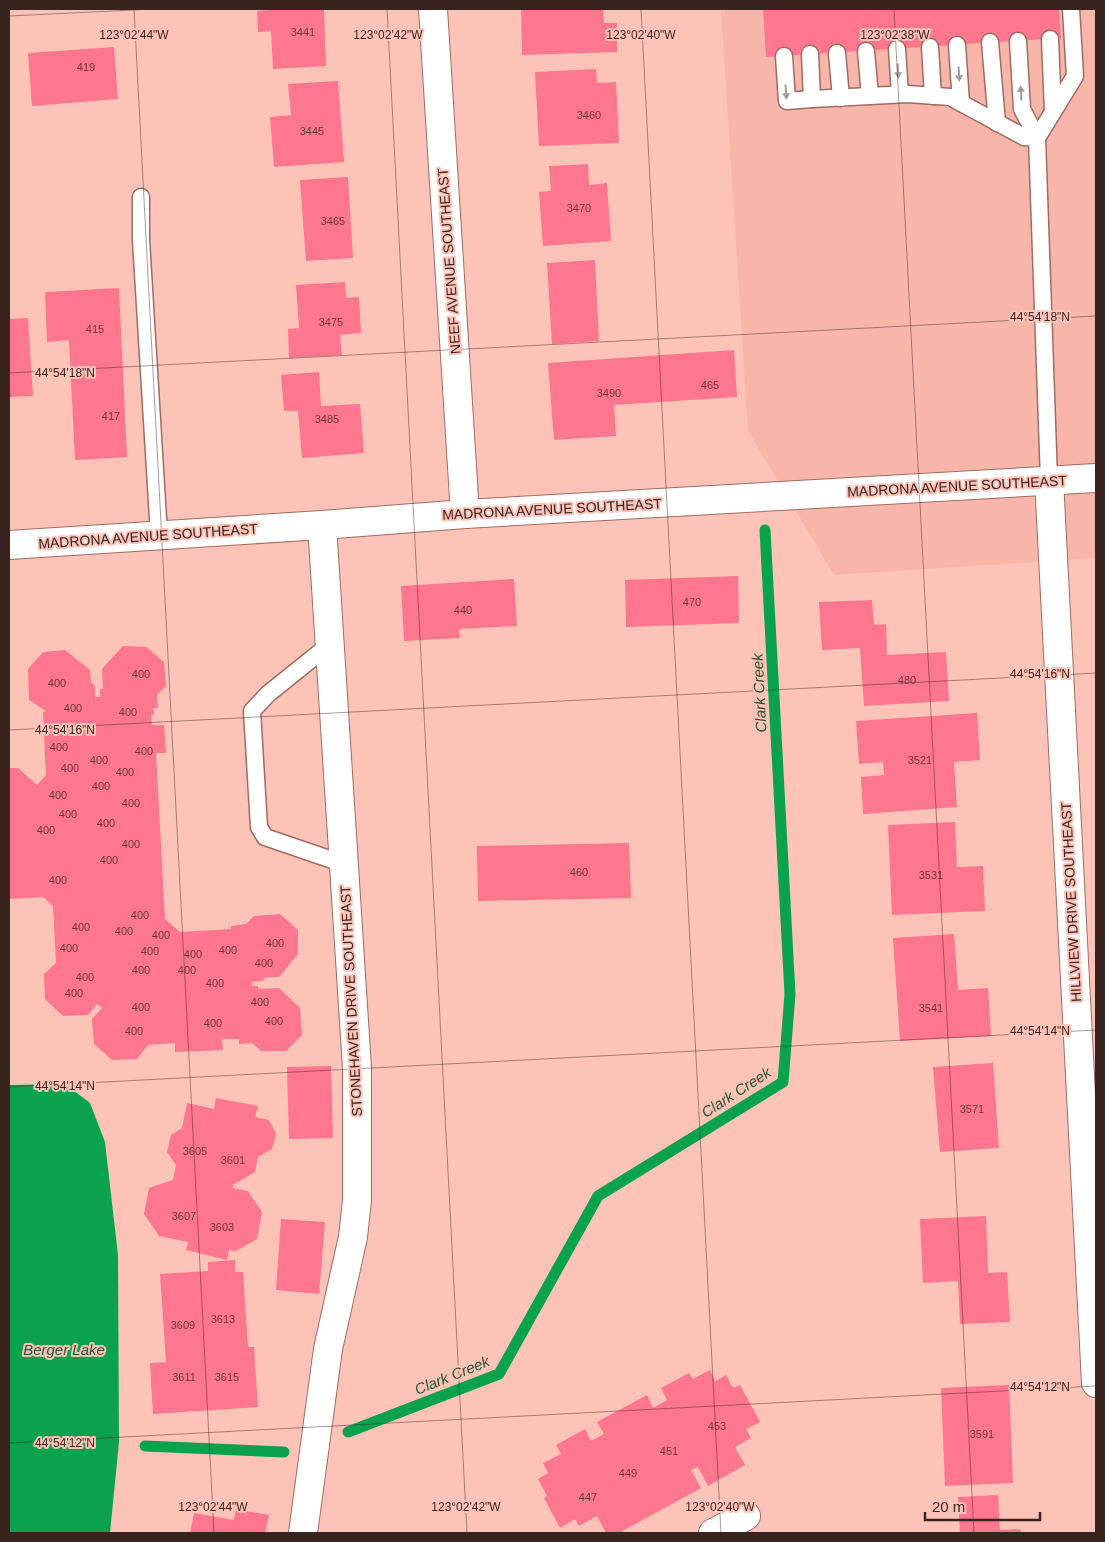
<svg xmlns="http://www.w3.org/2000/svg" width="1105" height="1542" viewBox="0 0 1105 1542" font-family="Arial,sans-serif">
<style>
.built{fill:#f8b6aa}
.water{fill:#0ba24e}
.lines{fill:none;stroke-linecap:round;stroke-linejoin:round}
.stream{stroke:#0ba24e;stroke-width:11}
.building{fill:#ff768f}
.service-casing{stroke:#a06b61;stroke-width:19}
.minor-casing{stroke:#a06b61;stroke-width:30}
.secondary-casing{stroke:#a06b61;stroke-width:30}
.service{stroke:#fff;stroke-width:16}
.minor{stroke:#fff;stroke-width:28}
.secondary{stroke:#fff;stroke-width:28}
.oneway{fill:#a69c9a}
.ticks{fill:none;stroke:#39231f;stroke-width:1;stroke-opacity:0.45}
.labels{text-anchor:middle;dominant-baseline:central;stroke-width:4;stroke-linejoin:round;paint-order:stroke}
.number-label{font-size:11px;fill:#6a383b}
.street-label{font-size:14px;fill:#39231f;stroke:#fec3b8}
.water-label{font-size:15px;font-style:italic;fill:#245431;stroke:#fec3b8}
.ticks-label{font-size:12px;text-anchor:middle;fill:#39231f;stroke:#fec3b8;stroke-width:4;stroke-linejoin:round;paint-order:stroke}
</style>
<rect width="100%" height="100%" fill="#fec3b8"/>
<path class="built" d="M721 9H1096V558L834 575 748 431Z"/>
<path class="water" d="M65 1084 90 1103 105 1142 118 1255 119 1442 110 1533H9V1085Z"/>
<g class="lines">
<g class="stream">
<path d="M348 1432 499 1374 598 1196 783 1082 790 994 765 530"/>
<path d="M145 1446 284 1452"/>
</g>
</g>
<g class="building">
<path d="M269 9H324L326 66 273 69 271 31 258 32 257 11 269 10Z"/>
<path d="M521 9H603L604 23H617V52L522 55Z"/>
<path d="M763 9H1059L1061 38 766 57Z"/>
<path d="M114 47 118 99 32 106 28 53Z"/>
<path d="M596 69 597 83 616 82 619 143 539 146 535 72Z"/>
<path d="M338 81 344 162 274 167 270 117 291 115 288 84Z"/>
<path d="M588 164 589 185 607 183 611 241 543 246 539 192 551 191 549 166Z"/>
<path d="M348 177 353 258 306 261 300 180Z"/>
<path d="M595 260 599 341 552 344 547 263Z"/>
<path d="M345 282 346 298 359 297 361 333 340 335 342 355 289 358 288 329 299 328 296 285Z"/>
<path d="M119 288 127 457 75 460 69 340 47 342 45 292Z"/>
<path d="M28 318 33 396 9 397V319Z"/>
<path d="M734 350 737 397 614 405 616 436 554 440 548 363Z"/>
<path d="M319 372 321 406 360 404 364 453 302 458 298 411H284L281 375Z"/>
<path d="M738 576 739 623 626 627 625 580Z"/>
<path d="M514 579 517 626 459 629 460 638 404 641 401 586Z"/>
<path d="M872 600 874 625 886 624 887 655 946 652 949 701 864 706 860 648 822 650 819 602Z"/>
<path d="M123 646 146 647 164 662 166 686 157 695 158 708H153L154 715H151L152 725H164L166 753H156L165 919 180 932 231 929V926L246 924 254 916 280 914 298 930V954L279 977H266L262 981 252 982V986H258V989L279 988 300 1008 302 1035 286 1051H261L252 1043 239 1044V1039H222L223 1050 175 1052V1043L148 1045 137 1059 112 1060 94 1044 92 1019 102 1008 97 1004 88 1015 63 1016 45 999 44 974 56 963 53 906 43 897 9 899V768H18L37 785 46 775 43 712 46 711 29 700 28 669 43 652 65 650 90 670 91 682 95 686V697H100V689H103L102 669Z"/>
<path d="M977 713 980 760 954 762 957 807 863 814 861 777 884 775 883 762 859 764 856 721Z"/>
<path d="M955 822 957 867 983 866 985 911 892 915 888 825Z"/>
<path d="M629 843 631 898 478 901 477 846Z"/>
<path d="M954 934 958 990 988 988 991 1036 900 1041 893 938Z"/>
<path d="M993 1063 999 1148 940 1152 933 1067Z"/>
<path d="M331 1066 333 1138 289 1139 287 1067Z"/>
<path d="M216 1098 258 1106 255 1117 269 1120 276 1134 272 1149 258 1157 255 1172 233 1185V1188L248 1191 262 1212 257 1239 236 1251 229 1250 227 1260 186 1250 188 1242 159 1236 144 1214 149 1188 173 1180 176 1165 167 1152 171 1135 182 1128 187 1103 214 1109Z"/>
<path d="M986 1216 988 1273 1007 1272 1010 1322 960 1324 958 1281 923 1283 920 1219Z"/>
<path d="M281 1219 325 1222 319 1294 276 1290Z"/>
<path d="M235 1260V1272H243L248 1347H254L258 1407 153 1414 150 1363 166 1362 160 1274 208 1271V1262Z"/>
<path d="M710 1370 715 1381 726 1375 733 1388 740 1385 760 1422 746 1429 751 1438 735 1447 745 1465 708 1486 698 1467 691 1470 701 1488 619 1533H606L597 1516 579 1526 575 1519 560 1528 544 1498 547 1496 538 1479 548 1473 543 1463 561 1454 556 1445 585 1429 591 1441 604 1434 597 1422 647 1395 653 1408 667 1400 661 1388 689 1373 693 1379Z"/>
<path d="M1009 1385 1013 1483 945 1486 941 1388Z"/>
<path d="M998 1495 1000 1530 1020 1529 1021 1533H960L958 1497Z"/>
<path d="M236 1509 269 1515 265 1533H190L194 1513 234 1520Z"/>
</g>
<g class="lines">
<g class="service-casing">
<g id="service">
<path d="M1050 39 1053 112"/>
<path d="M1018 41 1022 109 1037 138 1049 480"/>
<path d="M990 42 997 123"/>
<path d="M957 45 961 103"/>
<path d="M930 47 933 96"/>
<path d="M897 49 900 94"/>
<path d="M866 51 870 96"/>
<path d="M837 53 841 98"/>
<path d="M810 54 812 99 908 94 950 97 1024 137 1037 138"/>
<path d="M784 56 787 101 812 99"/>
<path d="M1037 138 1075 76 1071 9"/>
<path d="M141 197V240L159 535"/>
<path d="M329 645 268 694 252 711 259 827 265 837 344 864"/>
</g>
</g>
<g class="minor-casing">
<g id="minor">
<path d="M433 9 465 514"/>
<path d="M1049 480 1096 1383"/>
<path d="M303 1533 328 1349 353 1237 357 1200V1068L322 525"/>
<path d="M713 1533 746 1516"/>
</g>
</g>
<g class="secondary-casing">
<path id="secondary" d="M9 545 322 525 465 514 1096 478"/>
</g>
<use href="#service" class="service"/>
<use href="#minor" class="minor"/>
<use href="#secondary" class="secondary"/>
</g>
<defs><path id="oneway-solid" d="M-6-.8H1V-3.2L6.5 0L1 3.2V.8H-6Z" transform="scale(1.25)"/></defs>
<g class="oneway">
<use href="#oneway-solid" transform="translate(898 71) rotate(87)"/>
<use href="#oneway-solid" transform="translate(959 74) rotate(87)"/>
<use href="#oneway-solid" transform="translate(786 92) rotate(86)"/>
<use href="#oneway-solid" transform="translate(1021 93) rotate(-93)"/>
</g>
<path class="ticks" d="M134 9 214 1533M387 9 467 1533M641 9 721 1533M894 9 974 1533M9 16 154 9M9 373 1096 316M9 730 1096 673M9 1087 1096 1030M9 1443 1096 1386"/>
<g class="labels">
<g class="number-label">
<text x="303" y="32">3441</text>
<text x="86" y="67">419</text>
<text x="589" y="115">3460</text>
<text x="312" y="131">3445</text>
<text x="579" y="208">3470</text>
<text x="333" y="221">3465</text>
<text x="331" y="322">3475</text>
<text x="95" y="329">415</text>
<text x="710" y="385">465</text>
<text x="609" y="393">3490</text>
<text x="111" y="416">417</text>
<text x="327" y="419">3485</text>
<text x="692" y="602">470</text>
<text x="463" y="610">440</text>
<text x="141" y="674">400</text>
<text x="907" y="680">480</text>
<text x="57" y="683">400</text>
<text x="73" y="708">400</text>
<text x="128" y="712">400</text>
<text x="59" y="747">400</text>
<text x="144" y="751">400</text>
<text x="99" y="760">400</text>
<text x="920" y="760">3521</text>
<text x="70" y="768">400</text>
<text x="125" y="772">400</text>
<text x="101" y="786">400</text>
<text x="58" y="795">400</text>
<text x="131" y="803">400</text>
<text x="68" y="814">400</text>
<text x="106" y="823">400</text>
<text x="46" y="830">400</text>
<text x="131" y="844">400</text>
<text x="109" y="860">400</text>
<text x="579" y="872">460</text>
<text x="931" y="875">3531</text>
<text x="58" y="880">400</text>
<text x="140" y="915">400</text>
<text x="81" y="927">400</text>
<text x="124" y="931">400</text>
<text x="161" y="935">400</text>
<text x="275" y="943">400</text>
<text x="69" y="948">400</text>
<text x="228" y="950">400</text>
<text x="150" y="951">400</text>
<text x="193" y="954">400</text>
<text x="264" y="963">400</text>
<text x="141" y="970">400</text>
<text x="187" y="970">400</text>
<text x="85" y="977">400</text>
<text x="215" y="983">400</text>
<text x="74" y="993">400</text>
<text x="260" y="1002">400</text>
<text x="141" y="1007">400</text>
<text x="931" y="1008">3541</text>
<text x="274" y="1021">400</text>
<text x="213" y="1023">400</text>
<text x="134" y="1031">400</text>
<text x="972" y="1109">3571</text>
<text x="195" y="1151">3605</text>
<text x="233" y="1160">3601</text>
<text x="184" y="1216">3607</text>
<text x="222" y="1227">3603</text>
<text x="223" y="1319">3613</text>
<text x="183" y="1325">3609</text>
<text x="184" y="1377">3611</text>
<text x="227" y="1377">3615</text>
<text x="717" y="1426">453</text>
<text x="982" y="1434">3591</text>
<text x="669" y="1451">451</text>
<text x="628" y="1473">449</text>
<text x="588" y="1497">447</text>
</g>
<g class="street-label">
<text transform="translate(449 261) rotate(-94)">NEEF AVENUE SOUTHEAST</text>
<text transform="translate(957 486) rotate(-3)">MADRONA AVENUE SOUTHEAST</text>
<text transform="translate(552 509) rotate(-3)">MADRONA AVENUE SOUTHEAST</text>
<text transform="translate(148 536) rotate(-4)">MADRONA AVENUE SOUTHEAST</text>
<text transform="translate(1071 902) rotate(-93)">HILLVIEW DRIVE SOUTHEAST</text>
<text transform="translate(351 1001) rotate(-93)">STONEHAVEN DRIVE SOUTHEAST</text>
</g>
<g class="water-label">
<text transform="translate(759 693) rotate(-93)">Clark Creek</text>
<text transform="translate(736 1092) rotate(-33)">Clark Creek</text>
<text x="64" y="1349">Berger Lake</text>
<text transform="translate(452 1375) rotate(-22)">Clark Creek</text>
</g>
</g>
<g class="ticks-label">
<text x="134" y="39">123°02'44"W</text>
<text x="388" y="39">123°02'42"W</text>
<text x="641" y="39">123°02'40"W</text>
<text x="895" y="39">123°02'38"W</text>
<text x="1040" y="321">44°54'18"N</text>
<text x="65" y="377">44°54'18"N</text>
<text x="1040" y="678">44°54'16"N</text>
<text x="65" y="734">44°54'16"N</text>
<text x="1040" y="1035">44°54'14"N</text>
<text x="65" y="1090">44°54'14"N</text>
<text x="1040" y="1391">44°54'12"N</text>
<text x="65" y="1447">44°54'12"N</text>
<text x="213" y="1511">123°02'44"W</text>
<text x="466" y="1511">123°02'42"W</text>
<text x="720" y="1511">123°02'40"W</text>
</g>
<rect width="1105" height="1542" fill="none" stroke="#39231f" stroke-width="20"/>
<path d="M925 1512v8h115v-8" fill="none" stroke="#39231f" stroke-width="2.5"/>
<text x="932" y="1512" font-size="15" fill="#39231f" stroke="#fec3b8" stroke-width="4" paint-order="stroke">20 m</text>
</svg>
